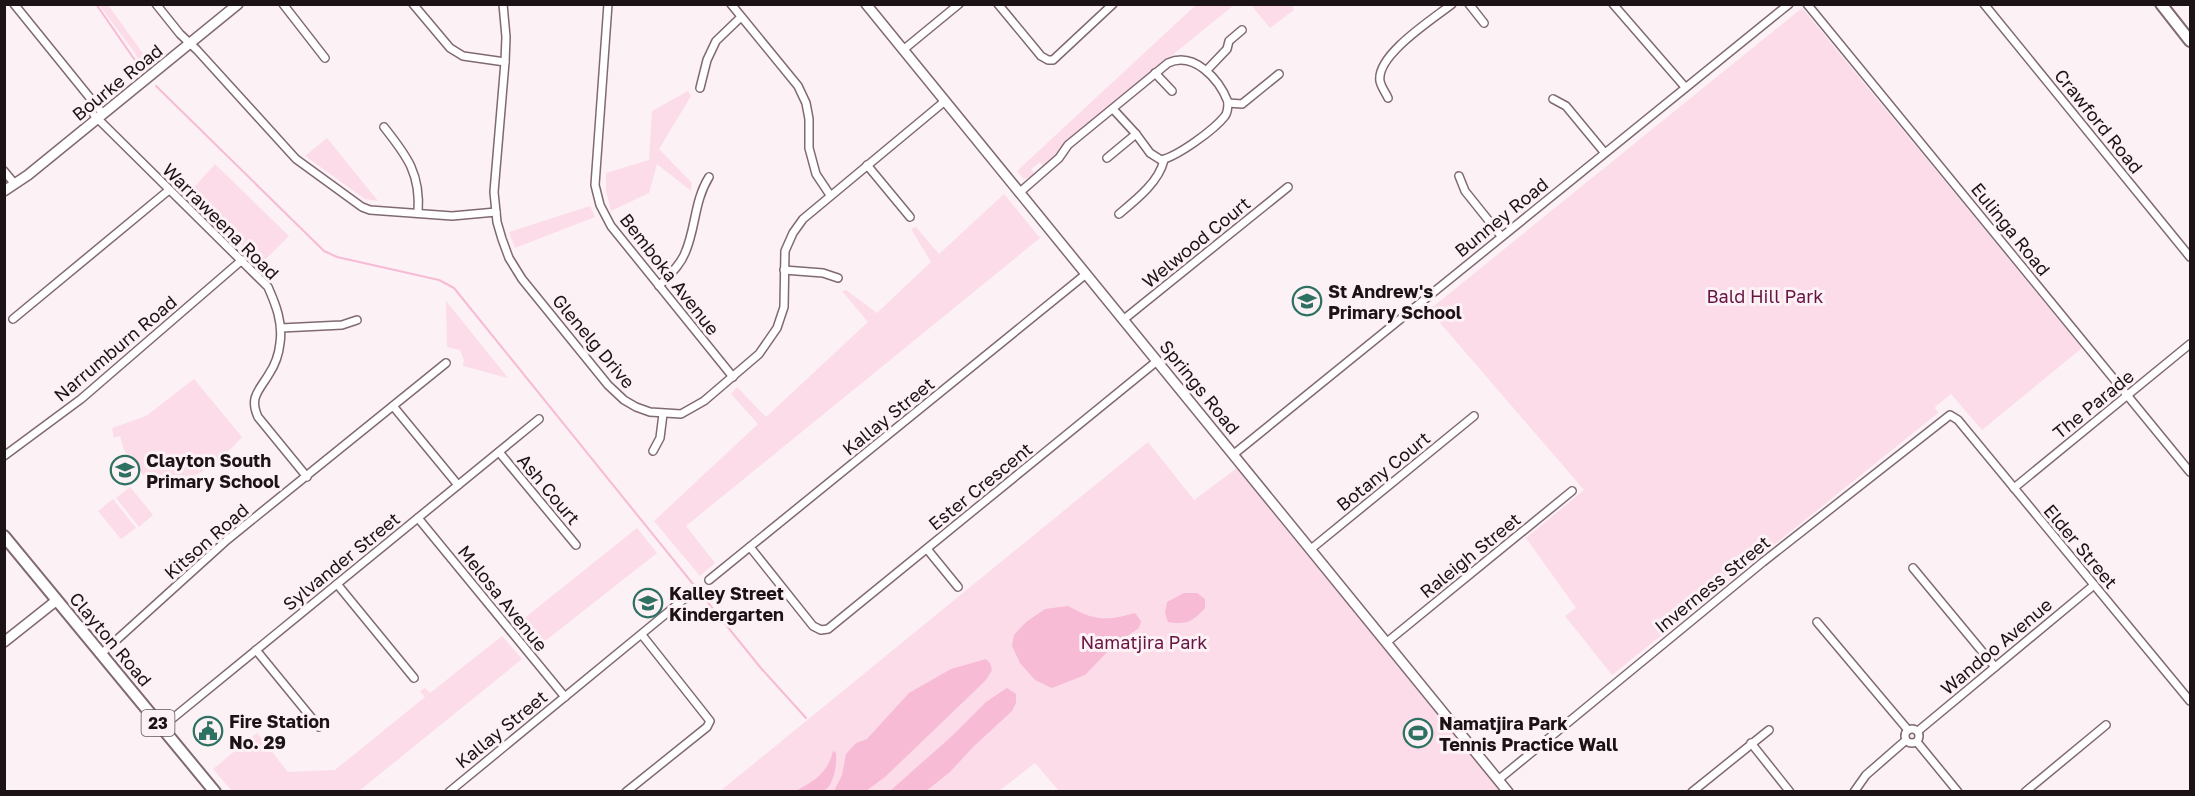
<svg xmlns="http://www.w3.org/2000/svg" width="2195" height="796" viewBox="0 0 2195 796" font-family="'Golos Text',sans-serif">
<style>
.green{fill:#fcdce9}
.water{fill:#f7bbd5}
.lines{fill:none;stroke-linecap:round;stroke-linejoin:round}
.stream{stroke:#f7bbd5;stroke-width:2}
.street-casing{stroke:#806973;stroke-width:10}
.secondary-casing{stroke:#806973;stroke-width:12}
.primary-casing{stroke:#806973;stroke-width:14}
.street{stroke:#fff;stroke-width:7}
.secondary{stroke:#fff;stroke-width:9}
.primary{stroke:#fff;stroke-width:10}
.labels{text-anchor:middle;dominant-baseline:central;stroke-width:6;stroke-linejoin:round;paint-order:stroke}
.shield{fill:#fcf1f5;stroke:#5f565a;stroke-width:1.5}
.shield-label{font-size:16px;font-weight:bold;fill:#1c1317}
.street-label{font-size:18px;fill:#1c1317;stroke:#fcf1f5}
.poi-label{font-size:18px;font-weight:bold;fill:#1c1317;stroke:#fcf1f5;text-anchor:start}
.park-label{font-size:18px;fill:#681443;stroke:#fcf1f5}
</style>
<rect width="100%" height="100%" fill="#fcf1f5"/>
<g class="green">
<path d="M99 5H108L147 59 141 64 135 53Z"/>
<path d="M1196 5H1234L1066 141 1059 153 1044 167 1040 162 1031 169 1036 175 1024 179 1017 171Z"/>
<path d="M1251 5H1292L1294 10 1270 28Z"/>
<path d="M1802 8 2082 348 1982 430 1951 394 1935 407 1938 413 1612 675 1565 616 1576 608 1526 538 1584 490 1429 310Z"/>
<path d="M688 91 691 96 659 149 692 183 691 191 657 164 649 193 611 211 606 191V173L649 160 652 111Z"/>
<path d="M327 138 378 201 365 199 305 156Z"/>
<path d="M215 164 289 236 261 264 188 194Z"/>
<path d="M1004 194 1040 238 686 526 715 563 700 576 654 521 758 424 731 394 737 387 766 417 868 322 842 291 846 290 877 313 931 262 911 229 916 227 939 254Z"/>
<path d="M590 206 595 217 515 248 509 232Z"/>
<path d="M446 301 508 378 463 366 464 360 460 350 447 347Z"/>
<path d="M194 379 242 437C214 468 195 479 154 489L124 450 120 436 114 438 112 428 146 416Z"/>
<path d="M1148 442 1194 500 1237 468 1500 791H1059L1035 763 999 791 719 792Z"/>
<path d="M130 487 153 515 139 527 116 498Z"/>
<path d="M113 499 136 528 121 539 98 511Z"/>
<path d="M637 528 657 553 536 648 517 624Z"/>
<path d="M502 636 522 659 359 791H232L213 769 257 733 288 772 335 770 425 697 420 691 425 688 430 693Z"/>
</g>
<g class="water">
<path d="M1184 593H1197L1205 599V608C1192 622 1187 625 1168 622L1165 613 1167 602Z"/>
<path d="M1068 606C1095 621 1106 621 1135 613L1141 621 1139 628 1114 645 1085 675 1052 688 1035 680 1020 663 1012 646 1014 635 1026 622 1045 609Z"/>
<path d="M986 659 990 663 992 670 986 680 885 777 866 791H834L842 775 846 754 856 743 867 739 909 693 951 669Z"/>
<path d="M1007 688 1016 694V703L1012 711 974 746 950 772 926 791H890L952 736 986 702Z"/>
<path d="M833 751 836 753C837 764 834 789 821 792 814 793 804 792 796 791 814 781 828 773 833 751Z"/>
</g>
<g class="lines">
<g class="stream">
<path d="M96 4 139 66"/>
<path d="M156 86 324 251 337 257 439 280 454 288 760 667 806 718"/>
</g>
<g class="street-casing">
<g id="street">
<path d="M14 4 103 114"/>
<path d="M156 4 180 34 197 50 296 159 362 207 370 210 452 216 496 212"/>
<path d="M283 4 325 58"/>
<path d="M413 4 450 48 463 56 505 62"/>
<path d="M503 4 506 37 505 62 494 192 497 222 502 239 509 258 522 279 608 385 624 400 636 407 650 412 681 414 704 401 759 354 777 328 784 307 785 251 793 233 803 219 945 101"/>
<path d="M608 4 595 185 600 205 611 226 733 377"/>
<path d="M731 4 798 86 806 103 809 119V148L816 174 830 195"/>
<path d="M998 4 1041 56 1048 60H1053L1113 4"/>
<path d="M1469 4 1484 23"/>
<path d="M1613 4 1685 87"/>
<path d="M1807 4 2190 472"/>
<path d="M1984 4 2190 257"/>
<path d="M903 50 959 4"/>
<path d="M1207 70 1227 49 1229 41 1242 30"/>
<path d="M1155 73 1172 91"/>
<path d="M700 88 707 60 716 41 741 17"/>
<path d="M1388 98C1386 93 1381 87 1380 81 1376 55 1433 19 1452 4"/>
<path d="M1553 99 1566 106 1604 152"/>
<path d="M1228 103 1242 104 1279 74"/>
<path d="M94 115 268 287C276 305 283 323 280 343 279 353 275 365 269 374 259 391 249 397 258 417L307 477"/>
<path d="M384 127C407 156 421 174 418 213"/>
<path d="M1107 158 1136 134"/>
<path d="M867 165 910 217"/>
<path d="M4 171 14 183"/>
<path d="M1459 176 1465 191 1501 236"/>
<path d="M1019 193 1059 158 1068 145 1168 63C1194 51 1219 79 1228 102 1228 107 1228 112 1225 116 1214 130 1178 156 1161 160L1150 153 1136 134 1113 109"/>
<path d="M1119 214C1136 200 1159 182 1164 160"/>
<path d="M784 270 823 273 838 278"/>
<path d="M659 286C668 276 680 266 685 253 696 228 694 201 709 177"/>
<path d="M13 319 169 190"/>
<path d="M1123 320 1288 187"/>
<path d="M281 328 342 325 357 320"/>
<path d="M393 406 458 485"/>
<path d="M653 451 660 438 663 414"/>
<path d="M499 452 576 545"/>
<path d="M1234 454 1789 4"/>
<path d="M4 456 81 399 242 260"/>
<path d="M2014 488 2190 344"/>
<path d="M418 518 565 697"/>
<path d="M750 547 813 626 821 630 828 629 1157 361"/>
<path d="M927 549 958 587"/>
<path d="M1311 549 1474 416"/>
<path d="M1913 568 1995 667"/>
<path d="M709 580 1086 274"/>
<path d="M337 584 414 678"/>
<path d="M1817 622 1908 730"/>
<path d="M1387 642 1572 491"/>
<path d="M256 650 319 727"/>
<path d="M101 654 227 540 446 363"/>
<path d="M162 727 539 419"/>
<circle cx="1912" cy="736" r="7"/>
<path d="M1918 731 2094 585"/>
<path d="M1917 742 1958 792"/>
<path d="M1751 743 1790 792"/>
<path d="M1498 780 1763 562 1950 415 1958 420 2190 701"/>
<path d="M449 792 684 599"/>
<path d="M626 792 707 727 710 721 642 635"/>
<path d="M1692 792 1769 730"/>
<path d="M1854 792 1866 775 1905 741"/>
<path d="M2025 792 2106 725"/>
</g>
</g>
<g class="secondary-casing">
<g id="secondary">
<path d="M866 4 1508 792"/>
<path d="M4 191 28 175 238 4"/>
<path d="M4 642 57 600"/>
</g>
</g>
<g class="primary-casing">
<g id="primary">
<path d="M2161 4 2190 41"/>
<path d="M4 536 215 792"/>
</g>
</g>
<use href="#street" class="street"/>
<use href="#secondary" class="secondary"/>
<use href="#primary" class="primary"/>
</g>
<defs>
<g id="school-ring" transform="scale(1.5)"><circle r="9.5" fill="#fcf1f5" stroke="#2e7163" stroke-width="1.5"/><path d="M0-5L7-2L0 1L-7-2ZM-4 1L0 2.5L4 1V4Q0 6-4 4Z" fill="#2e7163"/></g>
<g id="civic-ring" transform="scale(1.5)"><circle r="9.5" fill="#fcf1f5" stroke="#2e7163" stroke-width="1.5"/><path d="M-.6-6.5H3V-4.5H.6V-3L4-1V1h2V6H-6V1h2V-1L-.6-3ZM-1.2 2.5V6h2.4V2.5Z" fill="#2e7163"/></g>
<g id="stadium-ring" transform="scale(1.5)"><circle r="9.5" fill="#fcf1f5" stroke="#2e7163" stroke-width="1.5"/><path d="M0-5a6.5 5 0 1 0 0 10a6.5 5 0 1 0 0-10ZM-3.5-1.8h7v3.6h-7Z" fill="#2e7163"/></g>
</defs>
<g fill-rule="evenodd">
<use href="#school-ring" x="1307" y="301"/>
<use href="#school-ring" x="125" y="470"/>
<use href="#school-ring" x="648" y="603"/>
<use href="#civic-ring" x="208" y="731"/>
<use href="#stadium-ring" x="1418" y="733"/>
</g>
<g class="labels">
<rect class="shield" x="141.5" y="710" width="33" height="26" rx="4.5"/>
<g class="shield-label">
<text x="158" y="723">23</text>
</g>
<g class="street-label">
<text transform="translate(117 82) rotate(-39)">Bourke Road</text>
<text transform="translate(2099 121) rotate(51)">Crawford Road</text>
<text transform="translate(1501 217) rotate(-39)">Bunney Road</text>
<text transform="translate(221 221) rotate(45)">Warraweena Road</text>
<text transform="translate(2011 229) rotate(51)">Eulinga Road</text>
<text transform="translate(1196 242) rotate(-39)">Welwood Court</text>
<text transform="translate(670 274) rotate(52)">Bemboka Avenue</text>
<text transform="translate(594 341) rotate(50)">Glenelg Drive</text>
<text transform="translate(115 348) rotate(-40)">Narrumburn Road</text>
<text transform="translate(1200 387) rotate(51)">Springs Road</text>
<text transform="translate(2093 404) rotate(-39)">The Parade</text>
<text transform="translate(888 416) rotate(-39)">Kallay Street</text>
<text transform="translate(1383 471) rotate(-39)">Botany Court</text>
<text transform="translate(980 486) rotate(-39)">Ester Crescent</text>
<text transform="translate(549 489) rotate(50)">Ash Court</text>
<text transform="translate(206 541) rotate(-41)">Kitson Road</text>
<text transform="translate(2081 546) rotate(50)">Elder Street</text>
<text transform="translate(1470 555) rotate(-39)">Raleigh Street</text>
<text transform="translate(341 561) rotate(-39)">Sylvander Street</text>
<text transform="translate(1712 584) rotate(-39)">Inverness Street</text>
<text transform="translate(503 598) rotate(51)">Melosa Avenue</text>
<text transform="translate(111 639) rotate(50)">Clayton Road</text>
<text transform="translate(1996 646) rotate(-40)">Wandoo Avenue</text>
<text transform="translate(501 729) rotate(-39)">Kallay Street</text>
</g>
<g class="poi-label">
<text x="1328" y="291">St Andrew's<tspan x="1328" dy="21">Primary School</tspan></text>
<text x="146" y="460">Clayton South<tspan x="146" dy="21">Primary School</tspan></text>
<text x="669" y="593">Kalley Street<tspan x="669" dy="21">Kindergarten</tspan></text>
<text x="229" y="721">Fire Station<tspan x="229" dy="21">No. 29</tspan></text>
<text x="1439" y="723">Namatjira Park<tspan x="1439" dy="21">Tennis Practice Wall</tspan></text>
</g>
<g class="park-label">
<text x="1765" y="296">Bald Hill Park</text>
<text x="1144" y="642">Namatjira Park</text>
</g>
</g>
<rect width="2195" height="796" fill="none" stroke="#1c1317" stroke-width="12"/>
</svg>
